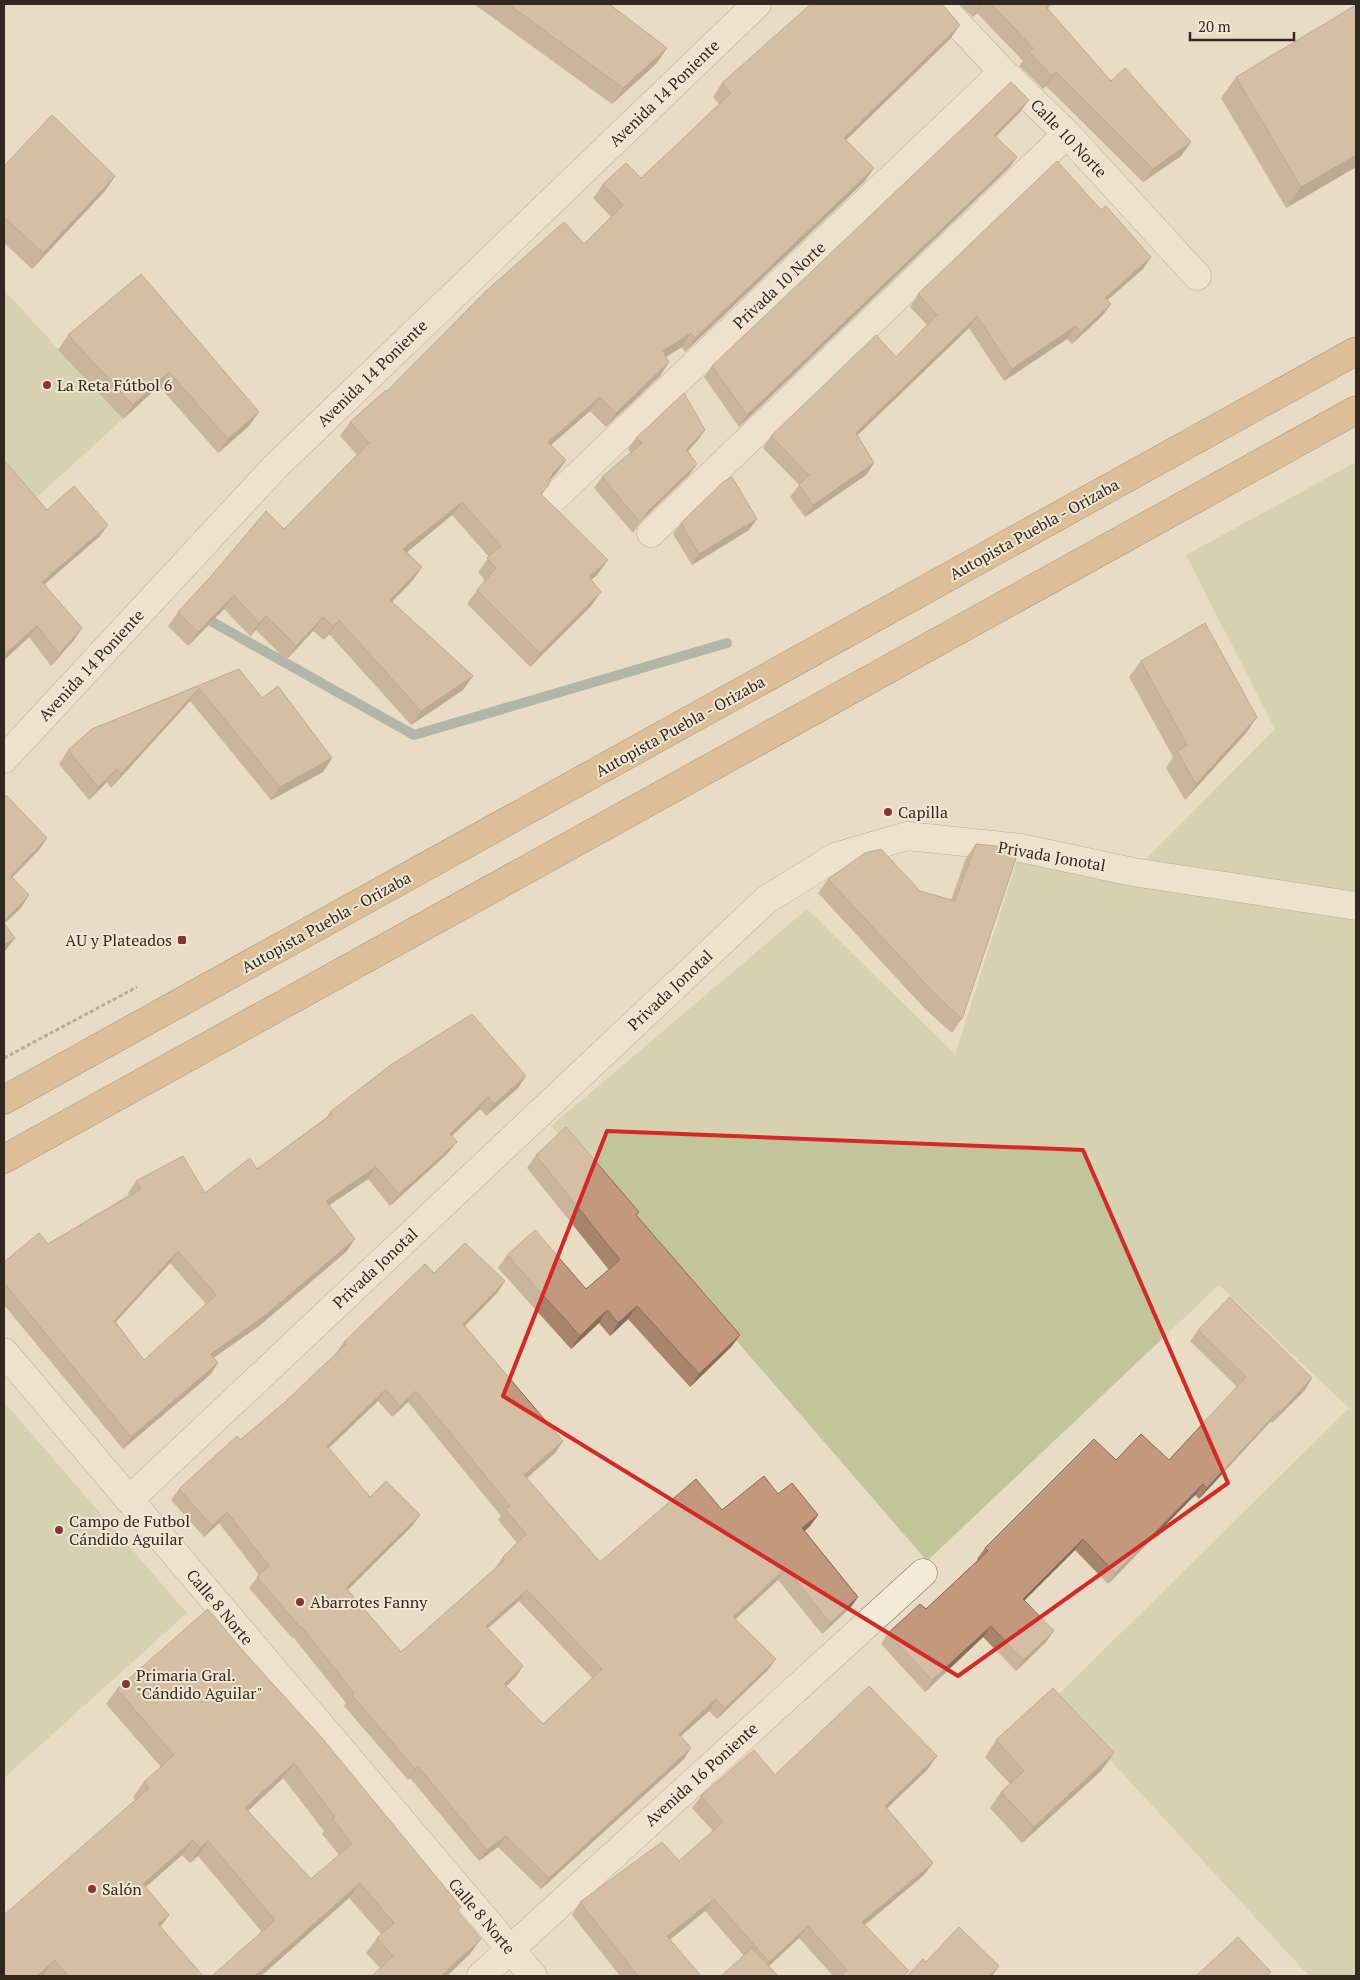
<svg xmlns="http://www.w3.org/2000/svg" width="1360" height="1980" viewBox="0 0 1360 1980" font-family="'PT Serif',serif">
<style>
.green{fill:#c1c599}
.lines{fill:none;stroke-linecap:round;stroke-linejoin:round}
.stream{stroke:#6d8981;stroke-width:10}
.minor-casing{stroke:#816f5c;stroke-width:29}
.highway-casing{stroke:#4f3e30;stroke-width:29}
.path{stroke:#816f5c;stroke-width:3;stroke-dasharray:4 2.5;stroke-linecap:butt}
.minor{stroke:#f4ebd6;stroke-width:28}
.highway{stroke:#cf9b5d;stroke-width:28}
.wall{fill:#a7846c;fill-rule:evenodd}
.shaded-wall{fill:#886b58}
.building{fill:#c2997e;stroke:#886b58;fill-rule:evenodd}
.marked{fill:none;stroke:#d62828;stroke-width:4;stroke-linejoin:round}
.poi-dot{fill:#893335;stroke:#f1e7d2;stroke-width:2}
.labels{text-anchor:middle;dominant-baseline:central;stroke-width:4;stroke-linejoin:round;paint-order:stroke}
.street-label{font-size:16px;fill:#32281f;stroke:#f1e7d2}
.poi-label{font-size:16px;fill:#32281f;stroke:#f1e7d2;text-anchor:start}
</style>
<rect width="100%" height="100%" fill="#e8ddc4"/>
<g class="green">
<path d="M4 290 123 419 26 507 4 481Z"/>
<path d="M1356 462V1976H1309L1054 1699 1349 1408 1219 1285 927 1561 551 1126 807 909 955 1054 1021 848 1133 872 1275 729 1186 555Z"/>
<path d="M4 1402 187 1613 4 1778Z"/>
</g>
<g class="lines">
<path class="stream" d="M200 615 414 735 727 643"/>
<g class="minor-casing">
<g id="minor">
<path d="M939 4 1003 72 1067 134 1197 276"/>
<path d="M554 498 1003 72"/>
<path d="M651 533 1067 134"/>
<path d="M4 759 275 467 757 4"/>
<path d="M4 1352 533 1976"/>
<path d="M129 1500 766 900 835 857 907 836 1021 848 1133 872 1356 906"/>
<path d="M481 1976 923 1573"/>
</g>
</g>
<g class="highway-casing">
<g id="highway">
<path d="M4 1100 1356 351"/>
<path d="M4 1159 1356 410"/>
</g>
</g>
<path class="path" d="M4 1058 137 987"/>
<use href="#minor" class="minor"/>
<use href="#highway" class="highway"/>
</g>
<g class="wall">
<path d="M474 4H609L667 48 656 64 612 104Z"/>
<path d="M959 4H1051L1048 9 1111 81 1191 142 1181 156 1143 182 1046 86 1043 89 1019 66 1023 61 977 13 973 17Z"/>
<path d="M960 25 950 39 846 140 874 168 864 182 685 352 682 347 666 357 660 376 606 427 590 411 551 445 566 460 556 474 550 480 542 495 598 574 591 580V606L530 667 467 604 477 590 485 581 478 572 489 557 452 515 407 552 422 567 412 581 392 601 463 690 411 725 329 634 324 640 313 631 286 660 256 630 250 636 224 609 188 646 168 626 178 612 284 529 357 455 340 436 350 422 387 391 584 244 611 217 593 198 603 184 641 178 669 152 719 104 713 97 722 83Z"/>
<path d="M1236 77 1356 167 1286 208 1221 98Z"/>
<path d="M1021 111 996 137 1017 157 1009 168 739 427 704 377 712 366Z"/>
<path d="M4 166 115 176 104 192 32 269 4 243Z"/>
<path d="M1143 269 1107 300 1111 304 1102 316 1072 344 1067 339 1004 381 969 328 857 436 874 463 866 475 805 517 790 497 799 485 763 448 771 436 896 357 927 325 910 307 918 294Z"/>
<path d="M141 274 249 426 218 453 159 386 123 419 58 350 68 335Z"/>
<path d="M705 430 697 441 688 451 697 464 689 475 640 522 633 533 594 488 602 477 631 452 628 449 636 438Z"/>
<path d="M4 460 47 510 100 536 45 584 74 640 51 666 29 637 4 660Z"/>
<path d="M681 523 749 530 692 565 673 534Z"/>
<path d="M1141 661 1257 717 1246 733 1185 800 1166 768 1173 757 1129 677Z"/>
<path d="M239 669 262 698 332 758 323 772 271 800 190 701 111 788 107 782 89 800 59 764 68 750Z"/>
<path d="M976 844 962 1019 952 1033 926 1010 818 893 828 879 920 891 951 900 966 858Z"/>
<path d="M518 1088 486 1116 480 1109 452 1136 448 1153 390 1206 368 1179 329 1205 347 1251 259 1326 213 1358 218 1363 210 1375 123 1449 4 1305V1262L48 1244 129 1195 128 1193 136 1181 205 1193 257 1169 327 1117 330 1112ZM170 1263 206 1304 144 1360 116 1322Z"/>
<path d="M536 1155 639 1212 636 1216 740 1335 731 1347 690 1387 628 1319 610 1336 599 1323 571 1349 498 1268 507 1255 586 1289 609 1270 527 1168Z"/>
<path d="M434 1273 498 1292 465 1326 563 1441 555 1453 526 1478 600 1562 722 1510 778 1494 818 1515 810 1526 805 1531 858 1597 850 1608 822 1634 778 1580 735 1619 768 1670 717 1719 709 1711 681 1736 684 1759 541 1889 498 1847 479 1861 410 1778 408 1780 344 1706 346 1703 293 1637 292 1638 249 1588 259 1575 219 1523 204 1537 171 1500 179 1489 240 1440 284 1403 337 1354 336 1353 344 1342ZM378 1401 392 1417 408 1402 501 1516 498 1520 517 1543 503 1557 495 1568V1569L401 1652 348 1590 412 1526 420 1515 370 1497 329 1448ZM519 1601 592 1678 543 1724 506 1686 515 1678 488 1628Z"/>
<path d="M1198 1330 1312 1378 1305 1390 1272 1423 1271 1421 1199 1499 1195 1495 1108 1584 1075 1550 1024 1600 1046 1642 1016 1671 983 1637 925 1692 881 1644 888 1633 926 1609 978 1560 977 1559 985 1548 1116 1460H1169L1237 1387 1190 1341Z"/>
<path d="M243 1651 461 1907 457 1912 470 1954 380 1968 366 1953 377 1938 381 1934 349 1898 261 1976H212L262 1932 198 1856 190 1863 182 1855 145 1887 160 1927 203 1976H46L45 1975 43 1976H4L135 1800 133 1797 144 1782 161 1767 106 1704 117 1689ZM283 1778 324 1831 322 1834 339 1855 311 1879 248 1811Z"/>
<path d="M996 1740 1102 1770 1022 1843 990 1808 1001 1792 1010 1784 985 1757Z"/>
<path d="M928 1769 887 1808 924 1875 865 1925 905 1976H833L799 1938 769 1966 744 1956 705 1911 670 1940 701 1976H620L572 1915 580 1902 679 1861 713 1831 692 1808 701 1796 775 1775Z"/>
</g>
<g class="shaded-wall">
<path d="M982 4H983L977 13 973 17Z"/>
<path d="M960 25 950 39 834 152 844 138Z"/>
<path d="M667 48 656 64 612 104 623 88Z"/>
<path d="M1056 72 1046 86 1043 89 1052 75Z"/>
<path d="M1029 100 1021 111 986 146 994 135Z"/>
<path d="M1191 142 1181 156 1143 182 1153 169Z"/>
<path d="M1356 155V167L1286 208 1301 187Z"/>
<path d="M1017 157 1009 168 739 427 747 415Z"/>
<path d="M874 168 864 182 685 352 695 338Z"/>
<path d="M115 176 104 192 32 269 43 253Z"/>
<path d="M1151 257 1143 269 1096 310 1105 298Z"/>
<path d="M1111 304 1102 316 1072 344 1081 332Z"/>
<path d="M977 316 969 328 847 445 856 433Z"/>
<path d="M1076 326 1067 339 1004 381 1012 369Z"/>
<path d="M691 333 682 347 653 365 663 351Z"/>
<path d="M669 362 660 376 606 427 616 413Z"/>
<path d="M169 372 159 386 123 419 133 405Z"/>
<path d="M600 397 590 411 538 456 548 442Z"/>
<path d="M259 412 249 426 218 453 228 439Z"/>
<path d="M705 430 697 441 679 461 686 450Z"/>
<path d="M566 460 556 474 543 487 553 473Z"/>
<path d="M874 463 866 475 805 517 813 505Z"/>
<path d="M697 464 689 475 640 522 648 511Z"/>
<path d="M462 502 452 515 394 563 403 549Z"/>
<path d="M757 519 749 530 692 565 699 554Z"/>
<path d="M108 525 100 536 34 593 42 582Z"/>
<path d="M608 560 598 574 579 591 589 577Z"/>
<path d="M422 567 412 581 381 613 390 600Z"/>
<path d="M601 592 591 606 530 667 540 653Z"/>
<path d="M234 595 224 609 188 646 198 632Z"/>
<path d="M266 616 256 630 250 636 259 623Z"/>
<path d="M323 617 313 631 286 660 296 646Z"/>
<path d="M339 620 329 634 324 640 333 626Z"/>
<path d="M37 626 29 637 4 660V657L6 653Z"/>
<path d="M82 628 74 640 51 666 59 654Z"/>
<path d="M473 676 463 690 411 725 421 711Z"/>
<path d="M199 688 190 701 111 788 121 774Z"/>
<path d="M1257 717 1246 733 1185 800 1196 784Z"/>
<path d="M332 758 323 772 271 800 280 787Z"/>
<path d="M117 769 107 782 89 800 98 787Z"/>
<path d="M47 838 39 850 4 886 11 876Z"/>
<path d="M29 895 21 908 4 924V921Z"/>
<path d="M15 938 6 950 4 952V945Z"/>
<path d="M526 1076 518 1088 486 1116 494 1104Z"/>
<path d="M488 1097 480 1109 441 1146 450 1134Z"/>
<path d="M457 1142 448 1153 390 1206 399 1194Z"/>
<path d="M376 1167 368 1179 318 1213 326 1201Z"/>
<path d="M355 1239 347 1251 259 1326 202 1366 211 1354Z"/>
<path d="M178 1251 170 1263 106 1332 114 1321Z"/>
<path d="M505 1281 498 1292 456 1335 463 1324Z"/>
<path d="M637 1306 628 1319 610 1336 618 1323Z"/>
<path d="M607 1310 599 1323 571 1349 580 1336Z"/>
<path d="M740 1335 731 1347 690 1387 699 1374Z"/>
<path d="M218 1363 210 1375 123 1449 131 1437Z"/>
<path d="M1312 1378 1305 1390 1272 1423 1280 1412Z"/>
<path d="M386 1389 378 1401 319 1457 327 1446Z"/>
<path d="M416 1391 408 1402 392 1417 400 1406Z"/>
<path d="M1279 1410 1271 1421 1199 1499 1207 1488Z"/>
<path d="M563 1441 555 1453 517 1487 524 1475Z"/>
<path d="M1203 1484 1195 1495 1108 1584 1115 1573Z"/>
<path d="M227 1512 219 1523 204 1537 212 1526Z"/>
<path d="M420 1515 412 1526 338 1599 346 1588Z"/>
<path d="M818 1515 810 1526 795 1539 802 1528Z"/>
<path d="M1083 1539 1075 1550 1015 1610 1023 1599Z"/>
<path d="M786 1568 778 1580 726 1628 733 1617Z"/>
<path d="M527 1590 519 1601 478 1637 486 1626Z"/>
<path d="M858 1597 850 1608 822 1634 830 1623Z"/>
<path d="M991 1626 983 1637 925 1692 932 1680Z"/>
<path d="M1054 1631 1046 1642 1016 1671 1023 1660Z"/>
<path d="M776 1659 768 1670 717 1719 725 1708Z"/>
<path d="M523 1666 515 1678 497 1695 504 1684Z"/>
<path d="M716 1699 709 1711 671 1745 679 1734Z"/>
<path d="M691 1748 684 1759 541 1889 549 1878Z"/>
<path d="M1114 1753 1102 1770 1022 1843 1034 1827Z"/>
<path d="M937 1756 928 1769 877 1818 885 1806Z"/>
<path d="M294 1763 283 1778 235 1823 245 1808Z"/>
<path d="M418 1766 410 1778 408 1780 415 1769Z"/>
<path d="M506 1836 498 1847 479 1861 487 1850Z"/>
<path d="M193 1840 182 1855 132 1899 143 1884Z"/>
<path d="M208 1841 198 1856 190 1863 200 1848Z"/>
<path d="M933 1863 924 1875 853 1934 862 1922Z"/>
<path d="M360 1883 349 1898 261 1976H255Z"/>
<path d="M714 1899 705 1911 658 1949 667 1936Z"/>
<path d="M169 1915 158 1930V1924Z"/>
<path d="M808 1926 799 1938 760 1974 769 1962Z"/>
<path d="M481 1939 470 1954 447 1976H441Z"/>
<path d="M55 1960 43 1976H37Z"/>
<path d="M999 1966 992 1976H989Z"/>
</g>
<g class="building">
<path d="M508 4H609L667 48 623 88Z"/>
<path d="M811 4H942L960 25 844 138 874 168 695 338 691 333 663 351 669 362 616 413 600 397 548 442 566 460 553 473 548 486 541 494 608 560 589 577 601 592 540 653 477 590 496 568 487 558 501 546 462 502 403 549 422 567 390 600 473 676 421 711 339 620 333 626 323 617 296 646 266 616 259 623 234 595 198 632 178 612 213 574 266 511 284 529 369 443 350 422 386 390 387 391 486 291 564 222 584 244 623 205 603 184 626 163 641 178 669 152 731 93 722 83Z"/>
<path d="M991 4H1050L1046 7 1111 81 1125 68 1191 142 1153 169 1056 72 1052 75 1029 52 1033 48Z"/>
<path d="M1356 5V155L1301 187 1236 77Z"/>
<path d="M1011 82 1029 100 994 135 1017 157 747 415 712 366Z"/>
<path d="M52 115 115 176 43 253 4 217V166Z"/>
<path d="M1057 161 1101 210 1106 206 1151 257 1105 298 1111 304 1081 332 1076 326 1012 369 977 316 856 433 874 463 813 505 799 485 809 475 771 436 876 335 896 357 937 315 918 294Z"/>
<path d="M141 274 259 412 228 439 169 372 133 405 68 335Z"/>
<path d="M684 393 705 430 686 450 697 464 648 511 640 522 602 477 642 443 636 438Z"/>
<path d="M4 460 47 510 74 486 108 525 42 582 82 628 59 654 37 626 6 653 4 650Z"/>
<path d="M732 477 757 519 699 554 681 523 723 482Z"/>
<path d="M1205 623 1257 717 1196 784 1177 751 1187 745 1141 661Z"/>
<path d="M239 669 262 698 278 686 332 758 280 787 199 688 121 774 117 769 98 787 68 750 92 729Z"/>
<path d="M6 795 47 838 11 876 29 895 4 921V797Z"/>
<path d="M976 844 996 846 1018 852 962 1019 936 995 828 879 865 853 881 849 920 891 955 901Z"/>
<path d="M4 923 15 938 4 945Z"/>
<path d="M472 1014 526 1076 494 1104 488 1097 450 1134 457 1142 399 1194 376 1167 326 1201 355 1239 267 1314 211 1354 218 1363 131 1437 4 1283V1262L39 1233 48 1244 141 1189 136 1181 183 1156 205 1193 250 1158 257 1169 332 1114 330 1112 392 1064ZM178 1251 216 1295 144 1360 114 1321Z"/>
<path d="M566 1127 639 1212 636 1215 740 1335 699 1374 637 1306 618 1323 607 1310 580 1336 507 1255 535 1230 586 1289 620 1260 536 1155Z"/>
<path d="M465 1243 505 1281 463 1324 563 1441 524 1475 600 1562 696 1479 722 1510 764 1476 778 1494 792 1483 818 1515 802 1528 858 1597 830 1623 786 1568 733 1617 776 1659 725 1708 716 1699 679 1734 691 1748 549 1878 506 1836 487 1850 418 1766 415 1769 352 1695 354 1693 301 1626 300 1627 257 1577 269 1566 227 1512 212 1526 179 1489 237 1436 240 1440 284 1403 346 1344 344 1342 425 1264 434 1273ZM386 1389 400 1406 416 1391 510 1506 505 1509 526 1534 503 1557 505 1560 401 1652 346 1588 420 1515 386 1481 370 1497 327 1446ZM527 1590 602 1669 543 1724 504 1684 523 1666 486 1626Z"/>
<path d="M1230 1297 1312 1378 1280 1412 1279 1410 1207 1488 1203 1484 1115 1573 1083 1539 1023 1599 1054 1631 1023 1660 991 1626 932 1680 888 1633 920 1604 926 1609 988 1551 985 1548 1094 1439 1116 1460 1141 1434 1169 1460 1246 1377 1198 1330Z"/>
<path d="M208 1609 243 1651 322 1738 461 1907 457 1911 481 1939 441 1976H372L393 1956 377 1938 394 1923 360 1883 255 1976H212L275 1920 208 1841 200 1848 193 1840 143 1884 169 1915 158 1924 203 1976H68L55 1960 37 1976H4V1915L149 1788 144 1782 174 1755 117 1689ZM294 1763 335 1817 333 1819 352 1844 311 1879 245 1808Z"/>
<path d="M869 1686 937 1756 885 1806 933 1863 862 1922 909 1971 903 1976H841L847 1970 808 1926 769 1962 714 1899 667 1936 701 1976H638L580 1902 662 1842 679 1861 723 1822 701 1796 754 1750 775 1775Z"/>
<path d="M1053 1688 1114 1753 1034 1827 1001 1792 1024 1771 996 1740Z"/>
<path d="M959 1927 999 1966 989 1976H907L923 1959 926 1962Z"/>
<path d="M1238 1937 1271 1972 1266 1976H1196Z"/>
<path d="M752 1948 778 1976H721Z"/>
</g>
<path d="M0 0H1360V1980H0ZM607 1131 1083 1150 1228 1483 958 1676 503 1396Z" fill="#e8ddc4" fill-opacity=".55" fill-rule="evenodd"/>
<path class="marked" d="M607 1131 1083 1150 1228 1483 958 1676 503 1396Z"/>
<g class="poi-dot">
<circle cx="47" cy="385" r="5"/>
<circle cx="888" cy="812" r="5"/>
<rect x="177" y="935" width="10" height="10" rx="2.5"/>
<circle cx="59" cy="1530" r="5"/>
<circle cx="300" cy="1602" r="5"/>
<circle cx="126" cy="1684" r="5"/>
<circle cx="92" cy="1889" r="5"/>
</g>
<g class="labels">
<g class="street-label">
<text transform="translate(664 93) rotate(-44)">Avenida 14 Poniente</text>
<text transform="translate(1069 138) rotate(46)">Calle 10 Norte</text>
<text transform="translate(779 285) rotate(-43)">Privada 10 Norte</text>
<text transform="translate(372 373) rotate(-44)">Avenida 14 Poniente</text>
<text transform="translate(1034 529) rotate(-29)">Autopista Puebla - Orizaba</text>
<text transform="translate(91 665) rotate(-47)">Avenida 14 Poniente</text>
<text transform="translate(680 726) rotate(-29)">Autopista Puebla - Orizaba</text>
<text transform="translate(1052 856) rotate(10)">Privada Jonotal</text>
<text transform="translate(326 922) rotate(-29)">Autopista Puebla - Orizaba</text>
<text transform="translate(670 990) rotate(-43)">Privada Jonotal</text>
<text transform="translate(375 1268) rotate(-43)">Privada Jonotal</text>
<text transform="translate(220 1607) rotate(50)">Calle 8 Norte</text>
<text transform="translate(701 1774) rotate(-42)">Avenida 16 Poniente</text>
<text transform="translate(482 1916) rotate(50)">Calle 8 Norte</text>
</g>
<g class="poi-label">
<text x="57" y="385">La Reta Fútbol 6</text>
<text x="898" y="812">Capilla</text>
<text x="172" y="940" text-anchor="end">AU y Plateados</text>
<text x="69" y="1521">Campo de Futbol<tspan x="69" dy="18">Cándido Aguilar</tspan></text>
<text x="310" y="1602">Abarrotes Fanny</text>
<text x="136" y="1675">Primaria Gral.<tspan x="136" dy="18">"Cándido Aguilar"</tspan></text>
<text x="102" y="1889">Salón</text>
</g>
</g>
<rect width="1360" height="1980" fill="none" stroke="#32281f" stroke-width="10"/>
<path d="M1190 32v8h104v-8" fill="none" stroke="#32281f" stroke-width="2.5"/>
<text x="1198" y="32" font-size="15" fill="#32281f" stroke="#f1e7d2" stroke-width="4" paint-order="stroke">20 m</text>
</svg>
